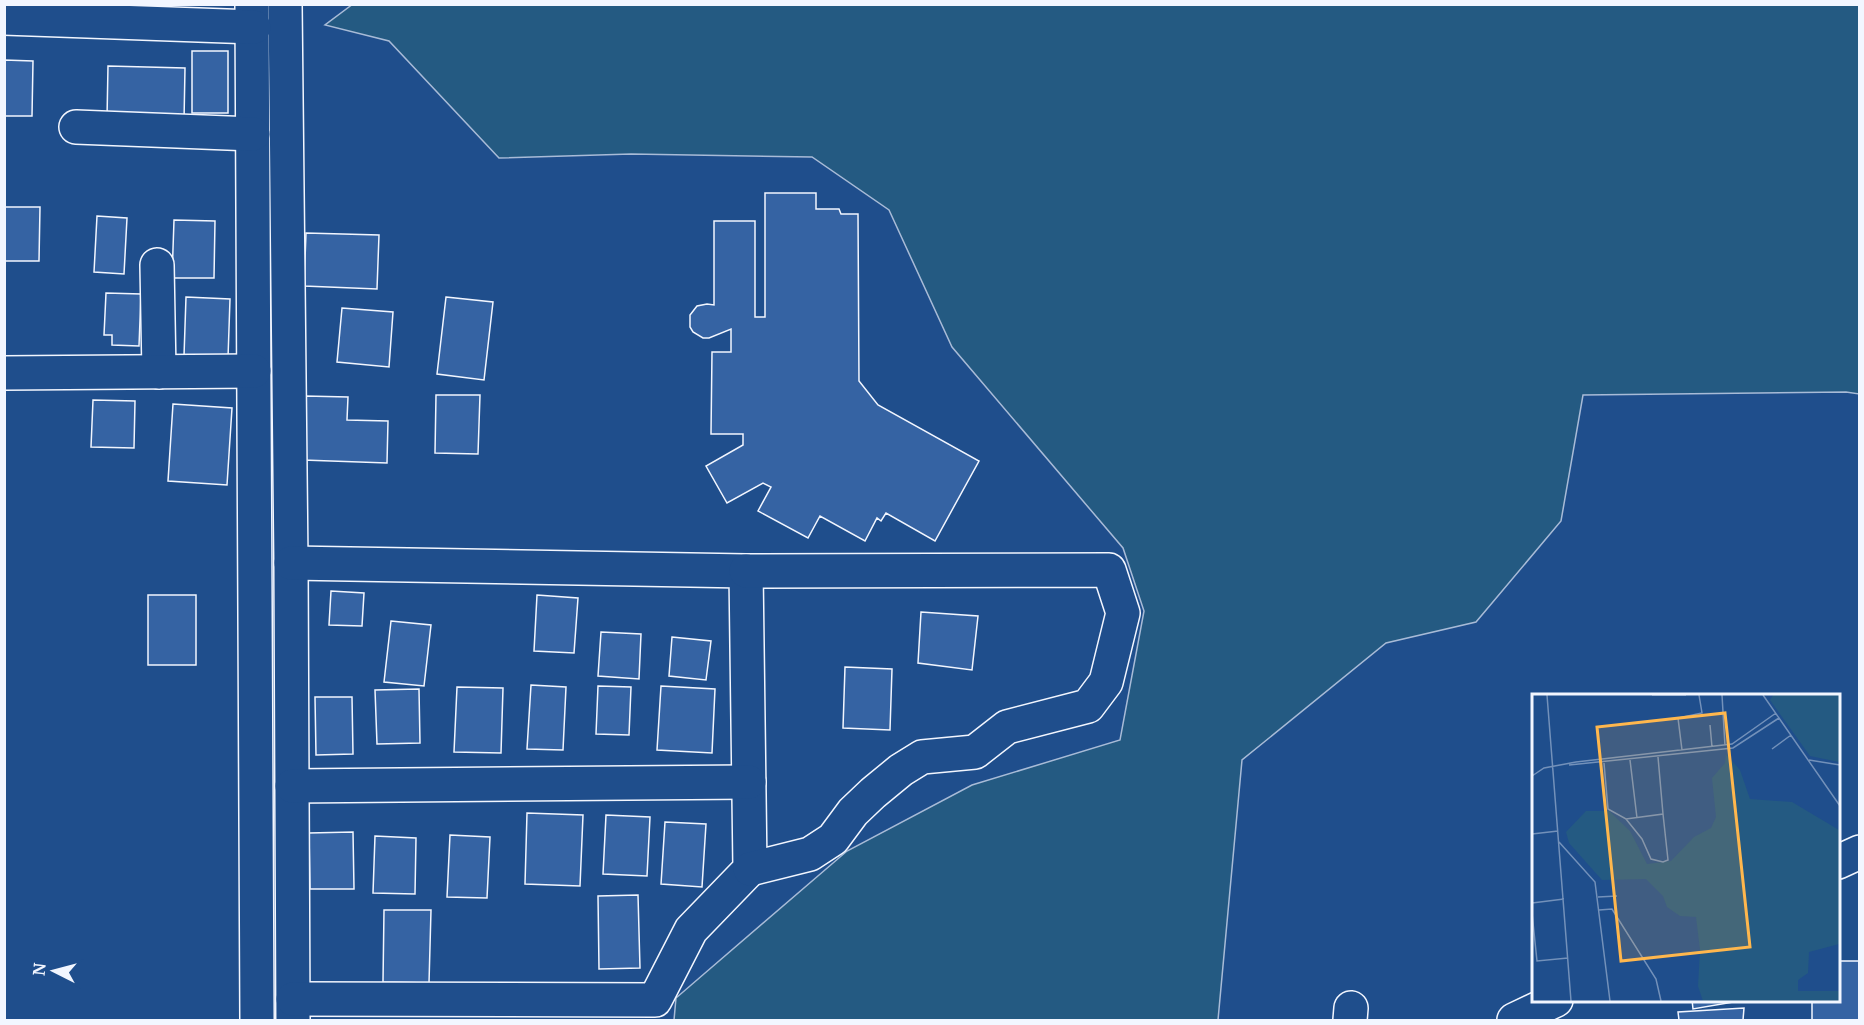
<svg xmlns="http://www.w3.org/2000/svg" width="1864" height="1025" viewBox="0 0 1864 1025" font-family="Merriweather,serif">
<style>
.green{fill:#245a82;stroke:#a8bbd7;stroke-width:1.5}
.building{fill:#3563a3;stroke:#f2f6ff;stroke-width:1.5}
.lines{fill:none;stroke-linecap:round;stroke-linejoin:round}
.minor-casing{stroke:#f2f6ff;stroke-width:36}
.minor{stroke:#1f4e8c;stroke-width:33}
.inset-road{fill:none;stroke:#7391ba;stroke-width:1.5}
.view{fill:#ffb74d;fill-opacity:0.15;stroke:#ffb74d;stroke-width:3}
.inset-edge{fill:none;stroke:#f2f6ff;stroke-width:3}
</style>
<rect width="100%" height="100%" fill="#1f4e8c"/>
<path class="green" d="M353 4 1859 5V394L1846 392 1583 395 1561 521 1476 622 1386 643 1242 760 1218 1020H674L676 998 847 851 972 785 1120 740 1144 611 1123 548 952 347 889 210 812 157 631 154 499 158 389 41 325 25Z"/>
<g class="building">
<rect x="192" y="51" width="36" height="62"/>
<path d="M4 60 33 61 32 116H4Z"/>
<path d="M108 66 185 68 184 121 107 118Z"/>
<path d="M765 193H816V209H839L841 214H858L859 381 878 405 979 461 935 541 886 513 881 521 877 518 865 541 820 516 808 538 758 511 771 487 763 483 727 503 706 466 743 445V434H711L712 352H731V329L709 338H703L693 332 690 327V315L697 306 707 304 714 305V221H755V317H765Z"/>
<path d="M4 207H40L39 261H4Z"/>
<path d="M97 216 127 218 124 274 94 272Z"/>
<path d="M174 220 215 221 214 278H172Z"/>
<path d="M306 233 379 235 377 289 304 286Z"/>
<path d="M106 293 141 294 139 346 112 345V335H104Z"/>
<path d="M186 297 230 299 228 358 184 356Z"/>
<path d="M446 297 493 302 484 380 437 374Z"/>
<path d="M342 308 393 312 389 367 337 362Z"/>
<path d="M436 395H480L478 454 435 453Z"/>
<path d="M305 396 348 397 347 420 388 421 387 463 303 460Z"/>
<path d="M93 400 135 401 134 448 91 447Z"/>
<path d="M173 404 232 408 227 485 168 481Z"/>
<path d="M331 591 364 593 362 626 329 625Z"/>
<rect x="148" y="595" width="48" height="70"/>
<path d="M537 595 578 598 574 653 534 651Z"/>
<path d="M921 612 978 616 972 670 918 663Z"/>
<path d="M391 621 431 625 424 686 384 682Z"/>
<path d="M601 632 641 634 639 679 598 676Z"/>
<path d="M672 637 711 641 706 680 669 676Z"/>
<path d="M845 667 892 669 890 730 843 728Z"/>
<path d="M531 685 566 687 563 750 527 749Z"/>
<path d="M598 686 631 687 629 735 596 734Z"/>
<path d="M661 686 715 689 712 753 657 750Z"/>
<path d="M457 687 503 688 501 753 454 752Z"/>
<path d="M419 689 420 743 377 744 375 690Z"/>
<path d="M315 697H352L353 754 316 755Z"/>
<path d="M527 813 583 815 580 886 525 884Z"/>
<path d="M606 815 650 817 647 876 603 874Z"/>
<path d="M665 822 706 824 702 887 661 884Z"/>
<path d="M353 832 354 889H310L309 833Z"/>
<path d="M450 835 490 837 487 898 447 897Z"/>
<path d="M375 836 416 838 415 894 373 893Z"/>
<path d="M638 895 640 968 599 969 598 896Z"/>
<path d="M384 910H431L429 983 383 982Z"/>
<path d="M1838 961H1860V1020H1812V1000H1838Z"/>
<path d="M1692 1000H1745L1693 1009Z"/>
<path d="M1744 1008 1743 1020H1679L1678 1012Z"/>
</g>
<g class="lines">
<g class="minor-casing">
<g id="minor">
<path d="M252 4 257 1020"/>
<path d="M285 4 291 563 293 1020"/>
<path d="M4 18 254 27"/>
<path d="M76 127 253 134"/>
<path d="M157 265 159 372"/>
<path d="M4 373 254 371"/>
<path d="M291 563 746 571 750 869 691 930 655 1000 293 999"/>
<path d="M746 571 1109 570 1123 613 1106 682 1088 706 1007 727 975 752 922 757 901 770 873 793 853 812 833 839 810 854 750 869"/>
<path d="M292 786 749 782"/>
<path d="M1838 862 1860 852"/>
<path d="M1350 1020 1351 1008"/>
<path d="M1514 1020 1556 1000"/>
</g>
</g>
<use href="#minor" class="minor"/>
</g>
<g transform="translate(1532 694)">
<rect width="308" height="308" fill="#1f4e8c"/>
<path d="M241 1H307V68L278 62 238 6ZM194 60 208 76 218 105 260 108 307 136V250L277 258 276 279 266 286V297H307V307H171L166 292 168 256 164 223 148 222 135 213 131 202 114 185 70 186 37 149 34 138 54 117H77L98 137 115 170 139 167 162 143 179 134 184 123 180 84 193 69Z" fill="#245a82"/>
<path class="inset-road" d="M15 1 39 307M120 1H154M190 1 193 52M231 1 308 112M178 31 180 53M240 55 259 41M150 56 146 24 170 19 167 1M98 66 105 124M277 66 308 71M72 69 76 115 94 125 131 120 126 63M37 71 201 54 247 24M0 82 12 74 44 68 200 50 244 19M94 125 110 145 119 165 131 168 136 166 131 120M0 140 26 137M27 148 63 188 78 307M66 203 85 202M0 209 32 205M67 216 80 215 124 285 129 307M0 219 5 267 36 264"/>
<path class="view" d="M193 19 218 253 89 267 65 33Z"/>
<rect width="308" height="308" class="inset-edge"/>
</g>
<rect width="1864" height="1025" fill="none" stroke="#f2f6ff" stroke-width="12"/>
<g transform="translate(54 971) rotate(276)" stroke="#1f4e8c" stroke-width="4.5" paint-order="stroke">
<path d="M0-4.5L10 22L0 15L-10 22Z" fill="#f2f6ff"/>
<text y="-9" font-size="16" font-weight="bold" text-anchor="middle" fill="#f2f6ff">N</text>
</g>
</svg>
